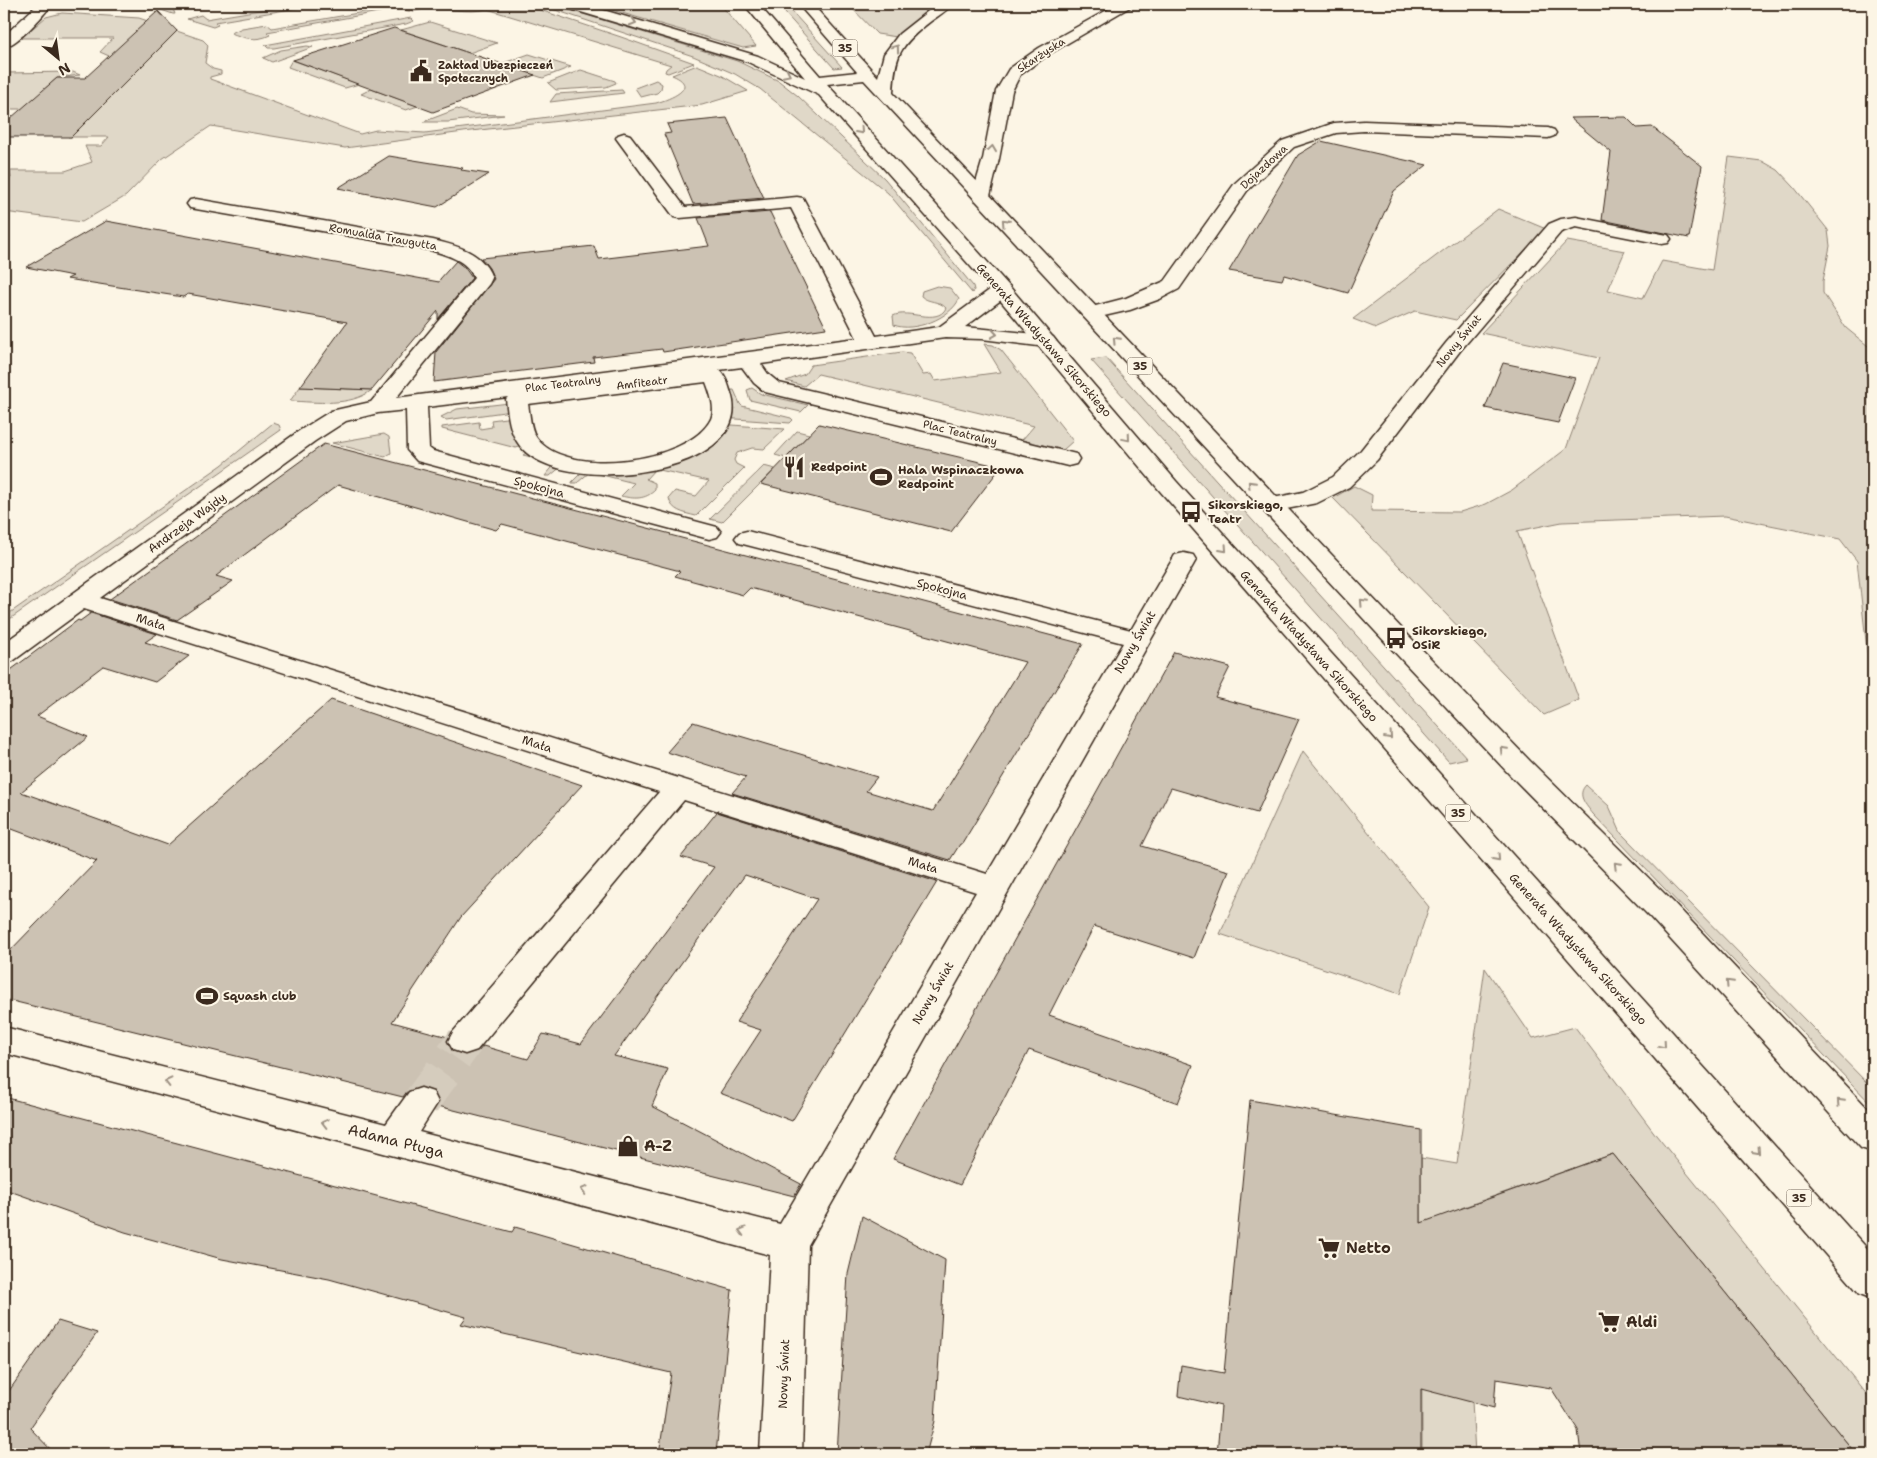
<svg xmlns="http://www.w3.org/2000/svg" width="1877" height="1458" viewBox="0 0 1877 1458" font-family="'Shantell Sans',sans-serif">
<style>
.green{fill:#e0d8c8;stroke:#8e8173}
.building{fill:#ccc2b3;stroke:#3b2a1e}
.lines{fill:none;stroke-linecap:round;stroke-linejoin:round}
.minor-tunnel{stroke:#d5ccbd;stroke-width:37;stroke-dasharray:37 19;stroke-linecap:butt}
.minor-casing{stroke:#3b2a1e;stroke-width:3}
.major-casing{stroke:#3b2a1e;stroke-width:3}
.minor{fill:#fcf5e5;fill-rule:evenodd}
.major{fill:#fcf5e5;fill-rule:evenodd}
.oneway{stroke:#9c9082}
.labels{text-anchor:middle;dominant-baseline:central;stroke-width:4;stroke-linejoin:round;paint-order:stroke}
.shield{fill:#fcf5e5;stroke:#75675a;stroke-width:1}
.shield-label{font-size:11px;font-weight:bold;fill:#3b2a1e}
.far-street-label{font-size:11px;fill:#3b2a1e;stroke:#fcf5e5}
.far-poi-label{font-size:11px;font-weight:bold;fill:#3b2a1e;stroke:#fcf5e5;text-anchor:start}
.street-label{font-size:12px;fill:#3b2a1e;stroke:#fcf5e5}
.poi-label{font-size:12px;font-weight:bold;fill:#3b2a1e;stroke:#fcf5e5;text-anchor:start}
.near-street-label{font-size:15px;fill:#3b2a1e;stroke:#fcf5e5}
.near-poi-label{font-size:15px;font-weight:bold;fill:#3b2a1e;stroke:#fcf5e5;text-anchor:start}
</style>
<rect width="100%" height="100%" fill="#fcf5e5"/>
<filter id="ink" filterUnits="userSpaceOnUse"><feTurbulence type="fractalNoise" baseFrequency=".02" numOctaves="2"/><feDisplacementMap in="SourceGraphic" scale="10" xChannelSelector="R" yChannelSelector="G"/><feConvolveMatrix kernelMatrix="1 2 1 2 8 2 1 2 1" color-interpolation-filters="sRGB"/></filter>
<g filter="url(#ink)">
<g class="green">
<path d="M150 4H164L166 6 179 4H207L173 9 175 14H173L146 5Z"/>
<path d="M296 4H320L215 22 218 25 213 27 187 19 201 15 206 19Z"/>
<path d="M410 4H522L621 37 694 63 668 73 665 72 666 69 671 65 487 9C468 14 445 7 424 9 416 11 408 13 401 8L267 32 270 35C256 42 244 38 231 33L242 28 267 24 272 28Z"/>
<path d="M537 4H550L737 61 779 81 798 96 885 179 973 286 974 290 972 293 888 193 760 89 735 74 693 56Z"/>
<path d="M591 4H720L756 46 743 48Z"/>
<path d="M777 4H785L842 67 834 68Z"/>
<path d="M848 4H935L897 37 877 34Z"/>
<path d="M62 13 139 18 203 40 208 45 205 63 213 69 221 71V74L210 77V79L360 134 376 130 425 133 656 103C670 99 701 87 672 75L697 65 721 75 748 91 702 105 471 131 345 148 211 126 162 159 126 196 82 222 4 212V179L11 178 10 171H65L92 162 85 146H101L109 137H68L58 109H4V73L73 72 80 75 57 78 42 91 91 92 151 56H109L100 52 113 38H21L46 17Z"/>
<path d="M411 18 414 21 406 24 274 48H268L265 45Z"/>
<path d="M430 22 497 43 469 53 401 30Z"/>
<path d="M307 46 313 47 272 62 263 58 281 50Z"/>
<path d="M529 54 571 67 543 78 501 64Z"/>
<path d="M292 60 359 84 345 88 288 67Z"/>
<path d="M581 70 615 81 616 83 606 87 556 90 548 83Z"/>
<path d="M656 80 662 84 661 89 657 93 641 97 635 88Z"/>
<path d="M371 89 418 106 406 110 361 94Z"/>
<path d="M622 90 624 93 550 102 556 94Z"/>
<path d="M457 109 471 114 504 115 448 122H423Z"/>
<path d="M1729 157 1762 161 1778 170 1794 187 1828 230 1830 246 1823 281V293L1846 328 1873 350V703L1857 561 1840 539 1725 516 1562 522 1517 531 1579 700 1544 715 1333 498 1354 486 1372 495 1371 511 1460 512 1486 504 1512 490 1566 449 1599 358 1481 333 1567 241 1625 251 1608 290 1643 298 1662 261 1712 270Z"/>
<path d="M1498 209 1546 229 1456 320 1415 311 1376 328 1353 319Z"/>
<path d="M937 286 950 288 959 299C951 318 913 333 894 325L893 316C908 308 937 326 946 308 939 300 928 303 921 296L922 291Z"/>
<path d="M984 344 993 345 1001 350 1073 441 1063 450 1022 440 1034 426 818 374 804 386 786 381 805 374 811 365 902 352 910 353 923 375 931 374 935 381 1001 372Z"/>
<path d="M1106 358 1467 758 1449 762 1091 360Z"/>
<path d="M300 387 372 390C350 407 316 402 290 401Z"/>
<path d="M752 388 761 394 808 405 801 412 754 401 750 400 747 390Z"/>
<path d="M734 390 740 404 742 406 791 418 793 420 790 423 723 418 719 391Z"/>
<path d="M518 402 519 410 446 420 441 417 457 409Z"/>
<path d="M520 416 530 444 516 448 442 429V427L479 422 480 429 492 427 491 420Z"/>
<path d="M273 423 279 425 281 430 4 623V617L222 465Z"/>
<path d="M719 424 785 429 764 449 752 448 737 453 734 460 736 464 744 468 696 516C684 513 671 511 669 498L675 491 696 496 709 481 655 469 646 479 655 483V490C645 500 634 499 621 496L634 483 590 472 577 483H572V482L583 471 563 465 550 476H545L556 463 523 455 534 448 552 459 646 465Z"/>
<path d="M797 431 809 434 786 458 775 455Z"/>
<path d="M384 434 389 437 391 453 385 457 332 443Z"/>
<path d="M764 466 775 469 722 522 710 519Z"/>
<path d="M1303 751 1429 907 1400 994 1220 934Z"/>
<path d="M1586 785 1609 806 1621 833 1873 1089V1106L1593 814C1586 805 1576 795 1586 785Z"/>
<path d="M1485 968 1533 1038 1575 1027 1656 1135 1873 1402V1454H1856L1613 1154 1461 1208 1475 1454H1422L1421 1158 1457 1164Z"/>
</g>
<g class="building">
<path d="M158 11 177 31 71 137H4V124L57 78H85Z"/>
<path d="M394 28 535 75 433 112 293 60Z"/>
<path d="M1626 117 1637 128 1652 127 1702 166 1689 238 1602 220 1611 152 1570 118Z"/>
<path d="M727 118 764 198 693 204 664 134 671 133 667 124Z"/>
<path d="M1321 141 1427 165 1394 191 1348 293 1284 275 1282 280 1229 271 1298 155Z"/>
<path d="M389 156 463 168 461 170 489 174 437 207 338 188Z"/>
<path d="M770 212 826 328 663 352 662 349 593 357 594 362 434 382 436 352 494 279 489 268 481 258 594 246 599 259 709 246 698 218Z"/>
<path d="M106 221 439 282 440 279 456 261 465 268 472 278 438 319V311L372 390 300 387 347 322 188 294 183 297 67 279 73 276 26 267Z"/>
<path d="M1503 363 1575 378 1558 423 1485 408Z"/>
<path d="M819 424 1001 467 951 532 761 484Z"/>
<path d="M324 444 671 534 670 535 1083 644 962 844H960L950 860 732 793 746 777 667 752 693 722 877 777 866 791 933 811 1025 662 750 588 743 595 675 576 680 571 502 524 496 530 338 485 216 576 233 581 177 620 110 599Z"/>
<path d="M91 613 157 634 145 642 189 656 155 682 103 666 37 716 88 737 21 792 168 845 331 700 582 785 461 917 392 1022 448 1037 446 1042 451 1051 464 1056 478 1052 483 1046 528 1059 543 1034 581 1044 714 867 681 857 717 812 937 882 792 1121 720 1093 761 1030 736 1022 817 899 745 875 614 1056 668 1069 652 1106 801 1184 794 1196 438 1106 440 1101 435 1091 422 1086 408 1090 403 1097 4 999V957L97 861 4 826V675L78 620 80 621Z"/>
<path d="M1174 652 1230 667 1215 697 1299 719 1257 813 1171 788 1142 846 1229 871 1194 958 1094 926 1049 1015 1193 1065 1178 1103 1029 1050 960 1185 893 1159Z"/>
<path d="M4 1097 512 1232 515 1227 732 1290 716 1454H659L671 1373 461 1324 466 1317 329 1279 222 1259 125 1232 4 1189Z"/>
<path d="M1250 1100 1421 1130V1223L1613 1154 1856 1454H1581L1578 1430 1551 1388 1496 1379 1494 1408 1421 1389V1454H1217L1221 1406 1178 1396 1181 1365 1224 1373Z"/>
<path d="M862 1216 945 1260 935 1421 926 1454H837L848 1274Z"/>
<path d="M58 1321 97 1333 30 1428 55 1454H4V1398Z"/>
</g>
<g class="lines">
<path class="minor-tunnel" d="M421 1102 465 1041"/>
<g class="minor-casing">
<g id="minor">
<path d="M38 4H52C43 16 18 44 4 47V36Z"/>
<path d="M1118 4H1135L1049 54 1020 75 1012 91 999 159 990 196 987 200 981 201 975 200 972 196 983 159 996 91 1009 69 1039 48Z"/>
<path d="M1364 121 1548 128 1554 130 1556 133 1554 136 1548 138 1364 131 1336 133 1294 147 1247 191 1179 289 1160 299 1130 310 1091 319 1084 317 1081 313 1084 309 1126 298 1165 281 1235 183 1282 141 1334 123Z"/>
<path d="M624 133 630 135 685 207 797 197 803 198 876 336 939 327 995 286 1002 284 1009 286 1012 290 1009 294 965 327 1046 335 1053 337 1056 341 1053 345 1046 347 982 339 945 338 761 364 768 374 779 383 1076 454 1079 459 1076 464 1068 466 765 392 754 383 742 367 719 370C726 374 728 385 731 393 758 475 562 499 520 446 509 432 508 415 506 399L508 397 427 407 429 448 433 451 717 527 721 532 717 537 709 539 417 461 407 450 406 410 378 413 346 421 315 441 100 598 987 874 1123 643 739 543 735 538 739 533 747 531 1131 630 1175 555 1184 553 1193 555 1196 560 808 1245 802 1454H760L770 1255 4 1053V1027L386 1124 409 1092 421 1088 433 1092 438 1102 419 1132 780 1224 976 892 684 800 477 1050 465 1054 453 1050 448 1041 453 1032 659 792 84 609 13 661 4 663V643L299 431 331 411 371 402 474 278C467 260 447 255 430 250L196 209 190 208 187 204 190 200 196 199 433 240C458 246 483 252 492 278L489 284 396 398 857 338 791 208 680 218 674 217 616 138 618 135ZM706 382C710 393 716 408 711 419 689 463 564 479 536 437 530 428 530 414 528 404Z"/>
<path d="M1576 217 1662 234 1668 235 1671 239 1668 243 1662 244 1576 227 1561 232 1460 351 1377 460 1349 487 1317 503 1271 512 1263 510 1259 505 1263 500 1303 492 1333 477 1361 450 1446 343 1549 224 1561 219Z"/>
</g>
</g>
<g class="major-casing">
<path id="major" d="M562 4H583L758 56 805 78 744 4H758L820 76 857 72 798 4H812L878 77 884 54 899 34 937 4H952C947 11 938 16 931 21 900 45 895 54 893 93L1405 632 1530 761 1673 902 1873 1114V1152L1861 1148 1651 918 1510 775 1387 644 864 80 827 84 1009 286 1176 481 1873 1255V1299L1860 1294 1160 491 995 294 819 95 748 62 564 7Z"/>
</g>
<use href="#minor" class="minor"/>
<use href="#major" class="major"/>
</g>
<defs><path id="oneway-chevron" d="M-2-3.5L2.5 0L-2 3.5" fill="none" stroke-width="1.6" stroke-linecap="round" stroke-linejoin="round" transform="scale(1.25)"/></defs>
<g class="oneway">
<use href="#oneway-chevron" transform="translate(633 22) rotate(16)"/>
<use href="#oneway-chevron" transform="translate(896 48) rotate(-54)"/>
<use href="#oneway-chevron" transform="translate(787 74) rotate(26)"/>
<use href="#oneway-chevron" transform="translate(860 131) rotate(48)"/>
<use href="#oneway-chevron" transform="translate(992 149) rotate(-82)"/>
<use href="#oneway-chevron" transform="translate(1005 222) rotate(-133)"/>
<use href="#oneway-chevron" transform="translate(994 334) rotate(8)"/>
<use href="#oneway-chevron" transform="translate(1116 340) rotate(-133)"/>
<use href="#oneway-chevron" transform="translate(1127 438) rotate(50)"/>
<use href="#oneway-chevron" transform="translate(1251 484) rotate(-133)"/>
<use href="#oneway-chevron" transform="translate(1224 549) rotate(48)"/>
<use href="#oneway-chevron" transform="translate(1363 602) rotate(-133)"/>
<use href="#oneway-chevron" transform="translate(1389 736) rotate(48)"/>
<use href="#oneway-chevron" transform="translate(1503 750) rotate(-134)"/>
<use href="#oneway-chevron" transform="translate(1497 858) rotate(48)"/>
<use href="#oneway-chevron" transform="translate(1617 865) rotate(-135)"/>
<use href="#oneway-chevron" transform="translate(1729 983) rotate(-133)"/>
<use href="#oneway-chevron" transform="translate(1663 1045) rotate(49)"/>
<use href="#oneway-chevron" transform="translate(168 1082) rotate(-166)"/>
<use href="#oneway-chevron" transform="translate(1840 1102) rotate(-133)"/>
<use href="#oneway-chevron" transform="translate(325 1123) rotate(-166)"/>
<use href="#oneway-chevron" transform="translate(1757 1151) rotate(48)"/>
<use href="#oneway-chevron" transform="translate(584 1190) rotate(-165)"/>
<use href="#oneway-chevron" transform="translate(742 1231) rotate(-165)"/>
</g>
</g>
<defs>
<g id="civic-bare" transform="scale(1.725)"><path d="M-.6-6.5H3V-4.5H.6V-3L4-1V1h2V6H-6V1h2V-1L-.6-3ZM-1.2 2.5V6h2.4V2.5Z" fill="#3b2a1e" stroke="#fcf5e5" stroke-width="2.5" paint-order="stroke"/></g>
<g id="restaurant-bare" transform="scale(1.725)"><path d="M-5-6h1v4h1v-4h1v4h1v-4h1v5L-1.5 .5V6h-2V.5L-5-1ZM5-6V6H3V1.5H1.5Q1.5-4 5-6Z" fill="#3b2a1e" stroke="#fcf5e5" stroke-width="2.5" paint-order="stroke"/></g>
<g id="stadium-bare" transform="scale(1.725)"><path d="M0-5a6.5 5 0 1 0 0 10a6.5 5 0 1 0 0-10ZM-3.5-1.8h7v3.6h-7Z" fill="#3b2a1e" stroke="#fcf5e5" stroke-width="2.5" paint-order="stroke"/></g>
<g id="bus-bare" transform="scale(1.725)"><path d="M-5-6H5V4H4V6H2V4H-2V6H-4V4H-5ZM-3.5-4V0h7V-4ZM-3.5 1.2v1.5H-2V1.2ZM2 1.2v1.5H3.5V1.2Z" fill="#3b2a1e" stroke="#fcf5e5" stroke-width="2.5" paint-order="stroke"/></g>
<g id="shop-bare" transform="scale(1.725)"><path d="M-5-2.5h2.3a2.7 3.5 0 0 1 5.4 0H5L5.5 6h-11ZM-1.5-2.5h3a1.5 2.3 0 0 0-3 0Z" fill="#3b2a1e" stroke="#fcf5e5" stroke-width="2.5" paint-order="stroke"/></g>
<g id="supermarket-bare" transform="scale(1.725)"><path d="M-6-5.5h2.5l.6 2H6L4.5 2H-2.5L-4.4-4H-6ZM-1.5 3.2a1.3 1.3 0 1 0 .1 0ZM3 3.2a1.3 1.3 0 1 0 .1 0Z" fill="#3b2a1e" stroke="#fcf5e5" stroke-width="2.5" paint-order="stroke"/></g>
</defs>
<g fill-rule="evenodd">
<use href="#civic-bare" x="421" y="71"/>
<use href="#restaurant-bare" x="794" y="467"/>
<use href="#stadium-bare" x="881" y="477"/>
<use href="#bus-bare" x="1191" y="512"/>
<use href="#bus-bare" x="1396" y="638"/>
<use href="#stadium-bare" x="207" y="996"/>
<use href="#shop-bare" x="628" y="1146"/>
<use href="#supermarket-bare" x="1329" y="1248"/>
<use href="#supermarket-bare" x="1609" y="1322"/>
</g>
<g class="labels">
<g class="shield">
<rect x="832.5" y="39.5" width="25" height="17" rx="4"/>
<rect x="1127.5" y="357.5" width="25" height="17" rx="4"/>
<rect x="1445.5" y="804.5" width="25" height="17" rx="4"/>
<rect x="1786.5" y="1189.5" width="25" height="17" rx="4"/>
</g>
<g class="shield-label">
<text x="845" y="48">35</text>
<text x="1140" y="366">35</text>
<text x="1458" y="813">35</text>
<text x="1799" y="1198">35</text>
</g>
<g class="far-street-label">
<text transform="translate(1041 55) rotate(-33)">Skarżyska</text>
<text transform="translate(1264 167) rotate(-43)">Dojazdowa</text>
<text transform="translate(383 237) rotate(10)">Romualda Traugutta</text>
<text transform="translate(1459 341) rotate(-51)">Nowy Świat</text>
<text transform="translate(642 383) rotate(-7)">Amfiteatr</text>
<text transform="translate(563 384) rotate(-7)">Plac Teatralny</text>
<text transform="translate(960 433) rotate(14)">Plac Teatralny</text>
</g>
<g class="far-poi-label">
<text x="438" y="65">Zakład Ubezpieczeń<tspan x="438" dy="13">Społecznych</tspan></text>
</g>
<g class="street-label">
<text transform="translate(1044 340) rotate(49)">Generała Władysława Sikorskiego</text>
<text transform="translate(539 487) rotate(15)">Spokojna</text>
<text transform="translate(187 523) rotate(-36)">Andrzeja Wajdy</text>
<text transform="translate(942 589) rotate(15)">Spokojna</text>
<text transform="translate(151 622) rotate(18)">Mała</text>
<text transform="translate(1135 642) rotate(-60)">Nowy Świat</text>
<text transform="translate(1309 646) rotate(48)">Generała Władysława Sikorskiego</text>
<text transform="translate(537 744) rotate(18)">Mała</text>
<text transform="translate(923 865) rotate(17)">Mała</text>
<text transform="translate(1578 949) rotate(48)">Generała Władysława Sikorskiego</text>
<text transform="translate(933 993) rotate(-60)">Nowy Świat</text>
<text transform="translate(784 1374) rotate(-88)">Nowy Świat</text>
</g>
<g class="poi-label">
<text x="811" y="467">Redpoint</text>
<text x="898" y="470">Hala Wspinaczkowa<tspan x="898" dy="14">Redpoint</tspan></text>
<text x="1208" y="505">Sikorskiego,<tspan x="1208" dy="14">Teatr</tspan></text>
<text x="1412" y="631">Sikorskiego,<tspan x="1412" dy="14">OSiR</tspan></text>
<text x="223" y="996">Squash club</text>
</g>
<g class="near-street-label">
<text transform="translate(396 1141) rotate(14)">Adama Pługa</text>
</g>
<g class="near-poi-label">
<text x="644" y="1146">A-Z</text>
<text x="1346" y="1248">Netto</text>
<text x="1626" y="1322">Aldi</text>
</g>
</g>
<rect width="1877" height="1458" fill="none" stroke="#fcf5e5" stroke-width="20"/>
<rect x="10" y="10" width="1857" height="1438" fill="none" stroke="#3b2a1e" stroke-width="2" filter="url(#ink)"/>
<g transform="translate(58 58) rotate(151)" stroke="#fcf5e5" stroke-width="4" paint-order="stroke">
<path d="M0-4L9 19L0 12L-9 19Z" fill="#3b2a1e"/>
<text y="-8" font-size="14" font-weight="bold" text-anchor="middle" fill="#3b2a1e">N</text>
</g>
</svg>
